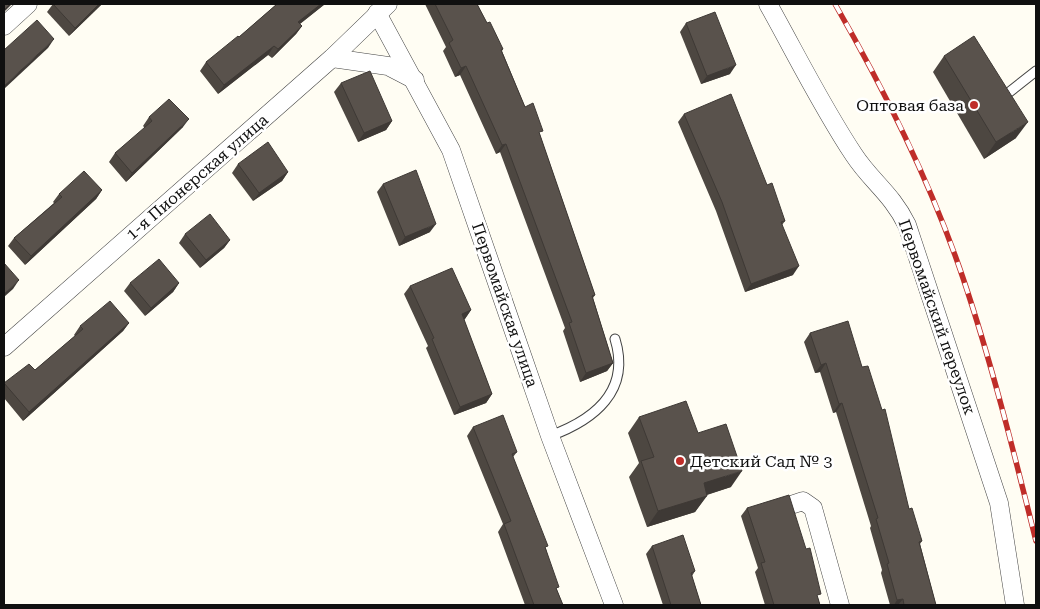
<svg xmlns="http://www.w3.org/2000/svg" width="1040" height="609" viewBox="0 0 1040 609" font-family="'Roboto Serif',serif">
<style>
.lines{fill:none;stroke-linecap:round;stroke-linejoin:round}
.service-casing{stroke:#434343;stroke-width:11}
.minor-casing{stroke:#434343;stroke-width:19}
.service{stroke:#fff;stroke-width:9}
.minor{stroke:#fff;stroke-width:18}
.rail-casing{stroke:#bf2d29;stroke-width:5.5}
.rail{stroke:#fff;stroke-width:4;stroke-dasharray:11;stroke-linecap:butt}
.wall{fill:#4d4741}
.shaded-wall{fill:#3e3935}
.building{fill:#59524c;stroke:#3e3935}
.poi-dot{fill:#bf2d29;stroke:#fff;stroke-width:2}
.labels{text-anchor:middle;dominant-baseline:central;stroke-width:5;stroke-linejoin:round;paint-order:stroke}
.poi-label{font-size:16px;fill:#101010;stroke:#fff;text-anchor:end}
.street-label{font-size:16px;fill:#101010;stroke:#fff}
</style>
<rect width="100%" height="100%" fill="#fffdf3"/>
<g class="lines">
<g class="service-casing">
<g id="service">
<path d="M1003 97 1036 71"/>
<path d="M550 436C594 420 631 391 615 339"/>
</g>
</g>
<g class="minor-casing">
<g id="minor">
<path d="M768 4C796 54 822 107 854 155 871 181 892 194 907 225L999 503 1015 605"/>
<path d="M377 13 451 150 550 436 614 605"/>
<path d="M4 26 28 4"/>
<path d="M332 58 388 66 415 80"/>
<path d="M4 347 332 58 388 4"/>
<path d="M794 504 803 501 813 508 840 605"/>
</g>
</g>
<use href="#service" class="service"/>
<use href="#minor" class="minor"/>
<g class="rail-casing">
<path id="rail" d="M835 4C885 91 931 183 963 278 992 364 1014 453 1036 541"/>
</g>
<use href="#rail" class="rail"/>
</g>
<g class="wall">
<path d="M53 4H102L69 36 47 12Z"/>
<path d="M277 4H325L300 24 302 26 296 34 272 58 268 55 218 94 200 71 206 62 239 37Z"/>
<path d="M425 4H477L487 23 503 49 502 51 525 107 540 135 595 295 593 298 613 363 607 371 580 382 563 331 565 328 500 152 496 154 460 75 455 77 443 51 446 47Z"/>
<path d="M686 23 730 74 701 84 680 32Z"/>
<path d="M944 56 1016 138 984 159 933 72Z"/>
<path d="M341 83 392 121 386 130 358 142 334 92Z"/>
<path d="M684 114 767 185 785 221 782 225 793 275 745 292 716 211 678 122Z"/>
<path d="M149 117 183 127 126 182 109 162 115 153 145 128 143 126Z"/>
<path d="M238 164 288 172 282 181 253 201 232 173Z"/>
<path d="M383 184 430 232 399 246 377 192Z"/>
<path d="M102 190 96 199 25 265 8 246 14 238 54 203 53 202 59 194Z"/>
<path d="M185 234 230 240 224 248 200 268 179 243Z"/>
<path d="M130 283H179L173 292 145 316 124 291Z"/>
<path d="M410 286 471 310 464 320 492 394 486 403 454 415 426 348 428 346 404 294Z"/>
<path d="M129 323 123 331 23 421 4 398V383L35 370 75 336 74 335 80 326Z"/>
<path d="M810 333 862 367 909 509 922 541 920 544 936 605H890L881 573 882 570 870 528 871 526 836 412 833 413 820 372 815 373 804 342Z"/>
<path d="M639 417 698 433 731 487 707 495 695 512 647 527 629 477 639 463 628 433Z"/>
<path d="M473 427 517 452 513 457 546 549 557 590 563 605H525L498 532 503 524 467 436Z"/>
<path d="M747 508 818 598 820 605H765L755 572 758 568 741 516Z"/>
<path d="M652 546 695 571 692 576 701 605H663L646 554Z"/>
</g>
<g class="shaded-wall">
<path d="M10 4H12L4 12V10Z"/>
<path d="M99 4H102L69 36 75 28Z"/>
<path d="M321 4H325L292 30 298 22Z"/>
<path d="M302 26 296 34 272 58 278 49Z"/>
<path d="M54 39 48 48 4 89V86Z"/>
<path d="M274 46 268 55 218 94 224 85Z"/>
<path d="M736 65 730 74 701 84 707 76Z"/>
<path d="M466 66 460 75 455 77 461 68Z"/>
<path d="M189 119 183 127 126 182 132 173Z"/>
<path d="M392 121 386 130 358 142 364 133Z"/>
<path d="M1028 122 1016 138 984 159 996 142Z"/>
<path d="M506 144 500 152 496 154 502 145Z"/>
<path d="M288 172 282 181 253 201 259 193Z"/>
<path d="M102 190 96 199 25 265 31 256Z"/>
<path d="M436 224 430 232 399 246 405 237Z"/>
<path d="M230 240 224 248 200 268 206 260Z"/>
<path d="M799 266 793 275 745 292 751 284Z"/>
<path d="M19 280 13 289 4 297V294Z"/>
<path d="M179 283 173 292 145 316 151 308Z"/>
<path d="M471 310 465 319 456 323 462 314Z"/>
<path d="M129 323 123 331 23 421 29 412Z"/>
<path d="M613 363 607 371 580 382 586 373Z"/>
<path d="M826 363 820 372 815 373 821 365Z"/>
<path d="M492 394 486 403 454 415 460 407Z"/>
<path d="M842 403 836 412 833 413 839 404Z"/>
<path d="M742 471 731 487 693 499 704 483Z"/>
<path d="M707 496 695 512 647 527 658 511Z"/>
<path d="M903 599 898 605H894L897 600Z"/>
</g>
<g class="building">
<path d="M4 4H10L4 10Z"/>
<path d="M53 4H99L75 28Z"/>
<path d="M277 4H321L298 22 302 26 278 49 274 46 224 85 206 62 238 36 239 37Z"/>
<path d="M435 4H477L487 23 490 22 503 49 501 50 525 107 533 103 543 131 539 132 595 295 592 296 613 363 586 373 569 323 572 322 506 144 502 145 466 66 461 68 449 43 453 40Z"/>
<path d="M715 12 736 65 707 76 686 23Z"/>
<path d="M37 20 54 39 4 86V50Z"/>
<path d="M974 36 1028 122 996 142 944 56Z"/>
<path d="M370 71 392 121 364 133 341 83Z"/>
<path d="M731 94 767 185 772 183 785 221 781 222 799 266 751 284 722 202 684 114Z"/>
<path d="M169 99 189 119 132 173 115 153 152 121 149 117Z"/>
<path d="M268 142 288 172 259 193 238 164Z"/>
<path d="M416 170 436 224 405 237 383 184Z"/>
<path d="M84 171 102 190 31 256 14 238 62 197 59 194Z"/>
<path d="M210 214 230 240 206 260 185 234Z"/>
<path d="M159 259 179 283 151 308 130 283Z"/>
<path d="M4 263 19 280 4 294Z"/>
<path d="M452 268 471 310 462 314 492 394 460 407 432 339 434 338 410 286Z"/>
<path d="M110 301 129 323 29 412 4 383 29 364 35 370 83 329 80 326Z"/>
<path d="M848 321 862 367 868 366 882 410 885 409 909 509 912 508 922 541 919 542 936 605H904L903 599 897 600 887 564 889 563 876 519 878 518 842 403 839 404 826 363 821 365 810 333Z"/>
<path d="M686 401 698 433 726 424 742 471 704 483 707 496 658 511 641 461 654 457 639 417Z"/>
<path d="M503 415 517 452 512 454 548 546 545 547 559 587 556 588 563 605H534L504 524 511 521 473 427Z"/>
<path d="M789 495 806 549 810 548 821 594 817 595 820 605H774L761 563 765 562 747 508Z"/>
<path d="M683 535 695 571 691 573 701 605H671L652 546Z"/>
</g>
<g class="poi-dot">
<circle cx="974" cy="105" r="5"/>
<circle cx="680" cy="461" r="5"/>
</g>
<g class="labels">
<g class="poi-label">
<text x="964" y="105">Оптовая база</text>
<text x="690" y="461" text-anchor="start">Детский Сад № 3</text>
</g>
<g class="street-label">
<text transform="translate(197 177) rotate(-41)">1-я Пионерская улица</text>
<text transform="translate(505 305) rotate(71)">Первомайская улица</text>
<text transform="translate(937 317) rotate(71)">Первомайский переулок</text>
</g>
</g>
<rect width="1040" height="609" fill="none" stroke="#101010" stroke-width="10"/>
</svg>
